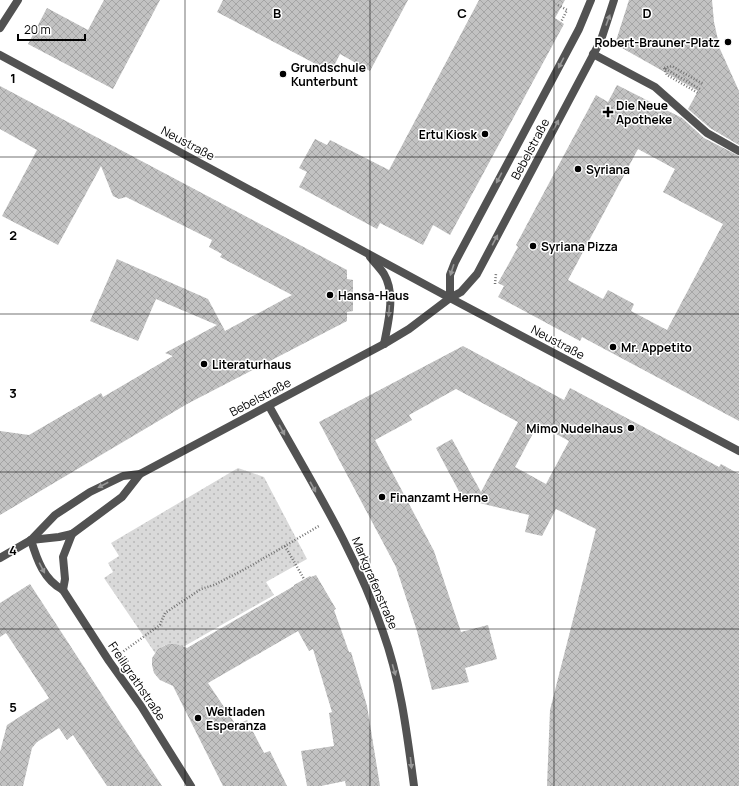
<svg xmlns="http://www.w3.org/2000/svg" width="739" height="786" viewBox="0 0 739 786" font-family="Manrope,sans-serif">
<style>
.grass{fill:url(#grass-dots)}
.building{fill:url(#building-cross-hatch);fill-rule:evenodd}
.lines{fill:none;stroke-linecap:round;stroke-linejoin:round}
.path{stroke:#747474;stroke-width:2.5;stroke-dasharray:1 2;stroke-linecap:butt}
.street{stroke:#525252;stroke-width:8}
.oneway{fill:#979797}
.grid{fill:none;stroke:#000;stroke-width:1;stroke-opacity:0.55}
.poi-dot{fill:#000;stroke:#fff;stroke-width:1.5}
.labels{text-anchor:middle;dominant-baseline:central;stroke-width:3;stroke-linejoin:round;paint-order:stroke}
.poi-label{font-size:12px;font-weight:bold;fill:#000;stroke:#fff;text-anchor:start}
.street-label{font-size:12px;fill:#000;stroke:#fff}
.grid-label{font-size:13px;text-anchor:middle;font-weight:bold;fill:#000;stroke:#fff;stroke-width:3;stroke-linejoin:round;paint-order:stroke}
</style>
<defs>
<pattern id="grass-dots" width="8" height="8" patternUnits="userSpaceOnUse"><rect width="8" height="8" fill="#d9d9d9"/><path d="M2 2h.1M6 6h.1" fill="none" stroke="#b8b8b8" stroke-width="1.8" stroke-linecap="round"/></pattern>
<pattern id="building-cross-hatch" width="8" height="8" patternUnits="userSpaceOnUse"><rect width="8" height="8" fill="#c2c2c2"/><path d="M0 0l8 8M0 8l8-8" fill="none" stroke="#a5a5a5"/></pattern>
</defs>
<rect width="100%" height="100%" fill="#fff"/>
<path class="grass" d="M238 468 264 477 307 559 266 582 274 595 183 647C172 641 162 644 155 653L104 578 113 572 108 563 119 556 111 543Z"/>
<g class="building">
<path d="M104 0H160L113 89 28 44 47 8 88 30Z"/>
<path d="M223 0H408L370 71 340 54 331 72 217 12Z"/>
<path d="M479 0H565L555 18 564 24 450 235 433 225 423 245 380 223 377 229 299 187 307 172 299 168 315 139 327 145 330 140 389 170Z"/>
<path d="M629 0H712L714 22 720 49 739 91V145L710 128 688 109 698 91 615 44Z"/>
<path d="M617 85 682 118 704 138 739 156V421L582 337 580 341 498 297 504 286 498 283 518 247 516 245 596 95 608 102ZM638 149 675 169 663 192 723 224 667 330 631 311 634 304 608 290 603 299 568 280Z"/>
<path d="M0 86 347 270V279L353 280V311L347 312V321L187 404 0 515V431L29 435 101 393 103 397 173 356 165 353 217 325 156 299 138 341 90 321 117 259 208 299 225 331 292 295 220 257 222 254 209 247 212 240 126 197 119 199 113 196 101 166 58 245 2 216 37 150 0 129Z"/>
<path d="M463 346 564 400 570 388 719 467 721 464 739 474V786H547L550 710 596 529 556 509 542 536 525 532 529 515 463 499 436 448 452 439 481 492 518 422 456 389 409 415 412 420 375 440 434 551 461 632 488 625 497 659 465 668 469 682 432 690 417 631 396 567 319 422ZM538 424 569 441 546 484 515 467Z"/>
<path d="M316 575 336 609 334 610 349 652H351L367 706 380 786H346L345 781 321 786H307L301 751 334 746 329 713 332 712 313 649 309 651 298 631 208 683 236 725 247 720 264 753 270 751 287 786H223L173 686 160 680 154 673 152 665V658L158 649 168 644H176L187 648 294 586V585L310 576 311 577Z"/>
<path d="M30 584 112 710 162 786H107L73 735 67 740 59 728 37 742 32 748 23 786H0V752L7 725 49 698 6 633 0 637V603Z"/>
</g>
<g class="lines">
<g class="path">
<path d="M558 5 567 10 561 22"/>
<path d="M664 68 667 75 698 93"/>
<path d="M700 89 664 68 672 66 703 84"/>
<path d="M495 284 496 273"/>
<path d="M285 546 304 579"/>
<path d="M121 653 160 625 165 613 201 589 214 585 247 568 319 526"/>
</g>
<g class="street">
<path d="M0 28 18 0"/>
<path d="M593 54 655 87 707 133 739 151"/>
<path d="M0 55 450 298 739 451"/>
<path d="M370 257C375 263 380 268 384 274 396 294 388 323 384 344"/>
<path d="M450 298V275L455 262 579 29 591 0"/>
<path d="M269 406C310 480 356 552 383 632 401 682 407 734 414 786"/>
<path d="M31 540C37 560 44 580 63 590L109 661 141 706 191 786"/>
<path d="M31 540 59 537 72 534 122 497 140 474"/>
<path d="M0 558 31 540 55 515 90 492 123 476 140 474 384 344 409 329 450 298 461 292 477 274 601 40 614 0"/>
<path d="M63 590 65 579 63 557 72 534"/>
</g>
</g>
<defs><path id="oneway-solid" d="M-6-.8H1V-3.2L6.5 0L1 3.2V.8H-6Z"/></defs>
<g class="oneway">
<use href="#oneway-solid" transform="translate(608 20) rotate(-70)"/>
<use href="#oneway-solid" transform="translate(561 63) rotate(118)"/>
<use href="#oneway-solid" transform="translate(556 125) rotate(-62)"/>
<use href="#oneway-solid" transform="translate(499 178) rotate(118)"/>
<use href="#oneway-solid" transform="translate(495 240) rotate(-62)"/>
<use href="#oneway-solid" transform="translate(452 270) rotate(108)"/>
<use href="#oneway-solid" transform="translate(389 311) rotate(94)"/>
<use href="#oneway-solid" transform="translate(282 430) rotate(61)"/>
<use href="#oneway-solid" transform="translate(103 485) rotate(152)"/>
<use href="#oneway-solid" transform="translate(313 487) rotate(61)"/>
<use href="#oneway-solid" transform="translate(42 568) rotate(62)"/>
<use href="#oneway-solid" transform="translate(394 670) rotate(74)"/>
<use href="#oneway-solid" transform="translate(411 763) rotate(84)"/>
</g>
<path class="grid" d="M185 0V786M370 0V786M554 0V786M0 157H739M0 314H739M0 472H739M0 629H739"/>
<g class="poi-dot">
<circle cx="728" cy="42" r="4"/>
<circle cx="283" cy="74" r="4"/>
<path d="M606 106h4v4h4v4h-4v4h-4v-4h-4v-4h4z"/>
<circle cx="485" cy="134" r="4"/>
<circle cx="578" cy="169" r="4"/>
<circle cx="533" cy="246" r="4"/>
<circle cx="330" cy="295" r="4"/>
<circle cx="613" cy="347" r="4"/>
<circle cx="204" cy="364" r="4"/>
<circle cx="631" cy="428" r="4"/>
<circle cx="382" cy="497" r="4"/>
<circle cx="198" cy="718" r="4"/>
</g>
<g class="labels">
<g class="poi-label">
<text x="720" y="42" text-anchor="end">Robert-Brauner-Platz</text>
<text x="291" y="67">Grundschule<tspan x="291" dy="14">Kunterbunt</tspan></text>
<text x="616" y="105">Die Neue<tspan x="616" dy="14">Apotheke</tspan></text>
<text x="477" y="134" text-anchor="end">Ertu Kiosk</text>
<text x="586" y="169">Syriana</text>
<text x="541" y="246">Syriana Pizza</text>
<text x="338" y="295">Hansa-Haus</text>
<text x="621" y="347">Mr. Appetito</text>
<text x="212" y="364">Literaturhaus</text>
<text x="623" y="428" text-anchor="end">Mimo Nudelhaus</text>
<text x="390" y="497">Finanzamt Herne</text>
<text x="206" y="711">Weltladen<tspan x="206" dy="14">Esperanza</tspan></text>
</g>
<g class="street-label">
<text transform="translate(188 143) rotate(28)">Neustraße</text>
<text transform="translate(530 149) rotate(-62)">Bebelstraße</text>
<text transform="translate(558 342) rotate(28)">Neustraße</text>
<text transform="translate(260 397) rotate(-28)">Bebelstraße</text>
<text transform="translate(375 583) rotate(67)">Markgrafenstraße</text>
<text transform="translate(137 681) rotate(56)">Freiligrathstraße</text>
</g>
</g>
<g class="grid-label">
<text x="277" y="18">B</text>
<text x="462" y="18">C</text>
<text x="647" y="18">D</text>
<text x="13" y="83">1</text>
<text x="13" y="240">2</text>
<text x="13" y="398">3</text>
<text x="13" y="555">4</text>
<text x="13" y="712">5</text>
</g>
<path d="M18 34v6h67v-6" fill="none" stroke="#000000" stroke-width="2"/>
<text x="24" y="34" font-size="12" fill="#000000" stroke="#ffffff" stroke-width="3" paint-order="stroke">20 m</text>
</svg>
